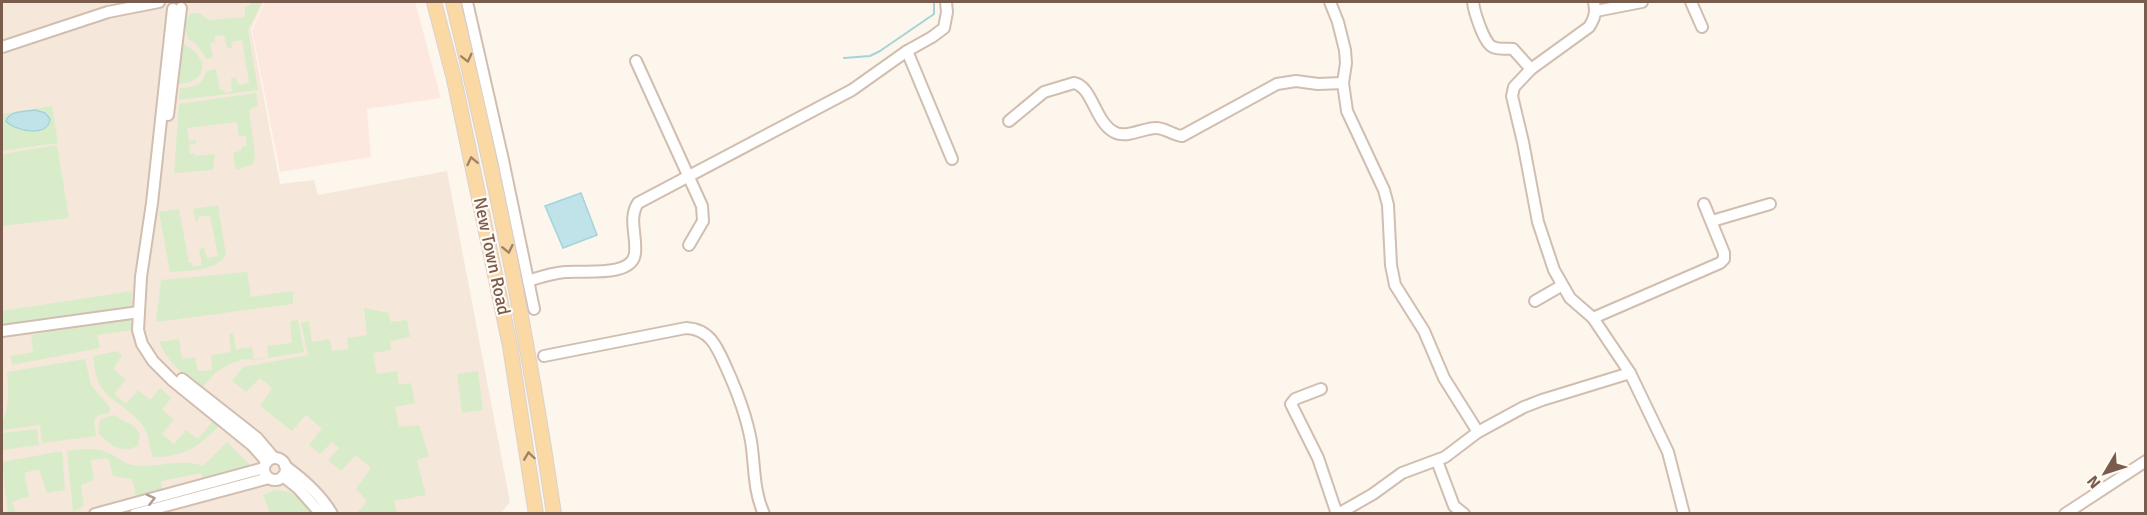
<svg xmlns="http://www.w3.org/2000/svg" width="2147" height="515" viewBox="0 0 2147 515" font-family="Signika,sans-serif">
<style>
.residential{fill:#f5e8da}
.commercial{fill:#fde8e0}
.green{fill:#d8ecc9}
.water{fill:#bfe3e8;stroke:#a5d3da;stroke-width:1.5}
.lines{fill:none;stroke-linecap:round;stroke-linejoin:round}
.stream{stroke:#a5d3da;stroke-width:2}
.minor-casing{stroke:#d1beb0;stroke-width:14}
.major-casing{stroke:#dad1cd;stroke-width:16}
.minor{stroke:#fff;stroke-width:10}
.major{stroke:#fbd9a5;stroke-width:14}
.oneway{stroke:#a18267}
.oneway2{stroke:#af9d94}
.labels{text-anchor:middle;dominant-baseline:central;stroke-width:4.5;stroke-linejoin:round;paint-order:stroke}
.street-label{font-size:18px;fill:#7a5c4d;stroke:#fffaf3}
</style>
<rect width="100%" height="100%" fill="#fdf6ec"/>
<path class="residential" d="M2 2H264L251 29 280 184 314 180 318 195 447 171 510 502 501 513H2Z"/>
<path class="commercial" d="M265 2H415L441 98 367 109 371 157 280 172 252 30Z"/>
<g class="green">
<path d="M252 2H262L248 30 258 90 179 100 180 88C194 87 203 85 206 71L216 69 220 90H224L225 93 232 91 231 78 236 77 238 85 249 83 242 40 231 42 232 48H227L224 35 215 36V42L210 43 213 58 207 59 195 43 188 39 184 23 190 14 199 13 209 20 245 17V6H249Z"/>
<path d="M183 44C209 57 210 81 179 84Z"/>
<path d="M256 93 258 105 249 110 255 155 253 164 236 170 233 153 242 150V147L247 146 246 136H239L237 122 187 128 189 141 196 140V144L189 145 190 154 194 153 195 156 215 154 213 170 174 173 179 104Z"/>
<path d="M52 106 58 143 2 151V114Z"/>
<path d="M57 145 69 218 2 226V154Z"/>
<path d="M218 205 226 255C215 272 189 270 170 272L159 212 179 209 189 263H192L193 267 202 265 199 249 204 248 207 258 218 256 210 215 198 217V221L196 222 193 209Z"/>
<path d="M247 272 251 297 293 291V304L156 322 161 280Z"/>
<path d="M132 291V307L2 325V311Z"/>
<path d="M364 308 389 313 391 322 407 320 410 337 390 341 391 350 373 353 377 374 397 371 399 385 411 383 415 403 395 407 399 427 419 425 429 456 417 460 426 495 394 501 397 513H357L367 501 356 489 371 468 356 455 341 471 328 460 339 448 332 442 320 454 309 445 322 429 306 415 292 431 260 406 272 388 260 378 246 392 232 381 243 367 308 355 301 323 309 321 312 342 330 339 332 351 348 349 347 338 367 335Z"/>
<path d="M130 318 133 330 97 335 100 348 12 365 11 356 33 352 31 335Z"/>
<path d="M298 320 304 352 255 360 244 359 230 364 216 372 201 389C184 375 168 363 159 342L179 339 182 359 195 357 198 371 212 370 211 355 231 352 229 334 233 333 236 349 252 347 254 359 268 357 267 346 292 343 290 321Z"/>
<path d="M117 351 122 356 113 369 126 379 114 394 126 404 138 390 150 400 160 388 171 398 162 410 174 419 162 434 174 444 186 430 198 439 213 421 220 425C198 447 185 457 153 457 148 445 150 432 140 422 114 394 97 402 93 356Z"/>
<path d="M85 359 91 385 109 406 110 413 99 415 94 421 96 436 42 443 40 425 2 430C1 421 6 415 7 407 9 395 8 384 7 372Z"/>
<path d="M478 371 483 410 462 413 457 374Z"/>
<path d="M114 415 135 427 140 434 138 445C124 456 107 444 98 432L100 419Z"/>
<path d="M37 429 39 445 2 450V433Z"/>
<path d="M227 442 251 466 203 480 201 473 161 481 162 491 136 496 132 479 113 476 108 458 91 460 94 480 81 485 84 506 73 512 67 451C81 449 95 447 109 453 116 456 122 462 129 464 154 471 179 456 203 466Z"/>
<path d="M62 451 65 490 47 493 39 469 24 473 29 496 12 502 16 513H8L2 462Z"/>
<path d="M275 490 290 492 318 513H270L263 495Z"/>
</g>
<g class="water">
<path d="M35 110 45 113 50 119C48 138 15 131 6 121 10 110 24 112 35 110Z"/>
<path d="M581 193 597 235 563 248 545 206Z"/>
</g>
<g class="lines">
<path class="stream" d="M844 58 870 56 880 51 934 14V2"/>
<g class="minor-casing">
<g id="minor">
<path d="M467 2 503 160 534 309"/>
<path d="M1330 2 1338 22 1345 50 1346 63 1343 83 1347 111 1384 190 1388 205 1391 265 1395 285 1424 331 1444 378 1478 432"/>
<path d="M1473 2C1474 11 1484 44 1493 47 1499 50 1507 48 1513 49L1531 69"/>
<path d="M1594 2C1596 12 1595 18 1589 27L1531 69 1514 87 1512 96 1523 142 1538 222 1554 270 1570 298 1593 318 1630 373 1668 452 1684 514"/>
<path d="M1691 2 1702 27"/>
<path d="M173 9 152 203 141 277 138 330 142 344 153 361 172 380 252 445 267 462"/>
<path d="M1596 11 1642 2"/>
<path d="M2 47 108 12 159 2"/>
<path d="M907 51 952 159"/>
<path d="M636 61 702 206 703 221 689 245"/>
<path d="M168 115 181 8"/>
<path d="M1009 121 1044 92 1074 83C1092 86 1095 122 1114 132 1126 139 1143 128 1156 128 1165 128 1173 135 1182 136L1277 84 1296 81 1318 84 1343 83"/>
<path d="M1712 221 1770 204"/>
<path d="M528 281C540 277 552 273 565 272 582 270 633 278 635 253 637 236 628 218 638 203L852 90 907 51 932 37 944 28 947 12 946 2"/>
<path d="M1535 301 1561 286"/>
<path d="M1593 318 1720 263 1724 259V253L1704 204"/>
<path d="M2 331 139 312"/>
<path d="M544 356 686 328C710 329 717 347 726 367 737 391 746 414 751 441 755 466 753 490 764 514"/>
<path d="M182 379 257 438 274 458"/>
<path d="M1321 389 1295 399 1291 404 1318 458 1337 514"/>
<circle cx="275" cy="469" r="11"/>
<path d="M1437 461 1454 506 1464 514"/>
<path d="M285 466C303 479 321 495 332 514"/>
<path d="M283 476 298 488 321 514"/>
<path d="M95 514 264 468"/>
<path d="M135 514 269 478"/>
<path d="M1338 514 1373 494 1402 473 1445 457 1478 432 1524 407 1542 400 1630 373"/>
<path d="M2065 514 2146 461"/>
</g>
</g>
<g class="major-casing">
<g id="major">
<path d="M434 2 454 79 510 346 536 514"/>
<path d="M453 2C494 171 529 341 554 514"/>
</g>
</g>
<use href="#minor" class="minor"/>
<use href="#major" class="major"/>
</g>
<defs><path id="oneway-chevron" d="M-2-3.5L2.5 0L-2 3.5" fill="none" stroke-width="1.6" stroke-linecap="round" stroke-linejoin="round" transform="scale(1.5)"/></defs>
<g class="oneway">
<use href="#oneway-chevron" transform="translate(467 58) rotate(76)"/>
<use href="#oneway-chevron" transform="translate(472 161) rotate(-102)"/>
<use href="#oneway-chevron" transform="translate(508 249) rotate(78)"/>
<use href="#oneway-chevron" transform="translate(529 456) rotate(-98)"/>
</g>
<use class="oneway2" href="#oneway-chevron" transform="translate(151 499) rotate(-14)"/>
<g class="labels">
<g class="street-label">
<text transform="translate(492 256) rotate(78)">New Town Road</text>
</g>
</g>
<rect width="2147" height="515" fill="none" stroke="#7a5c4d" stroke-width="6"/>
<g transform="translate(2105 473) rotate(231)" stroke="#fffaf3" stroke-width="4.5" paint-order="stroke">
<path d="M0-4.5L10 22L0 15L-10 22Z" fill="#7a5c4d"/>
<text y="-9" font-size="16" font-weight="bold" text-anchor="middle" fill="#7a5c4d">N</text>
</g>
</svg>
